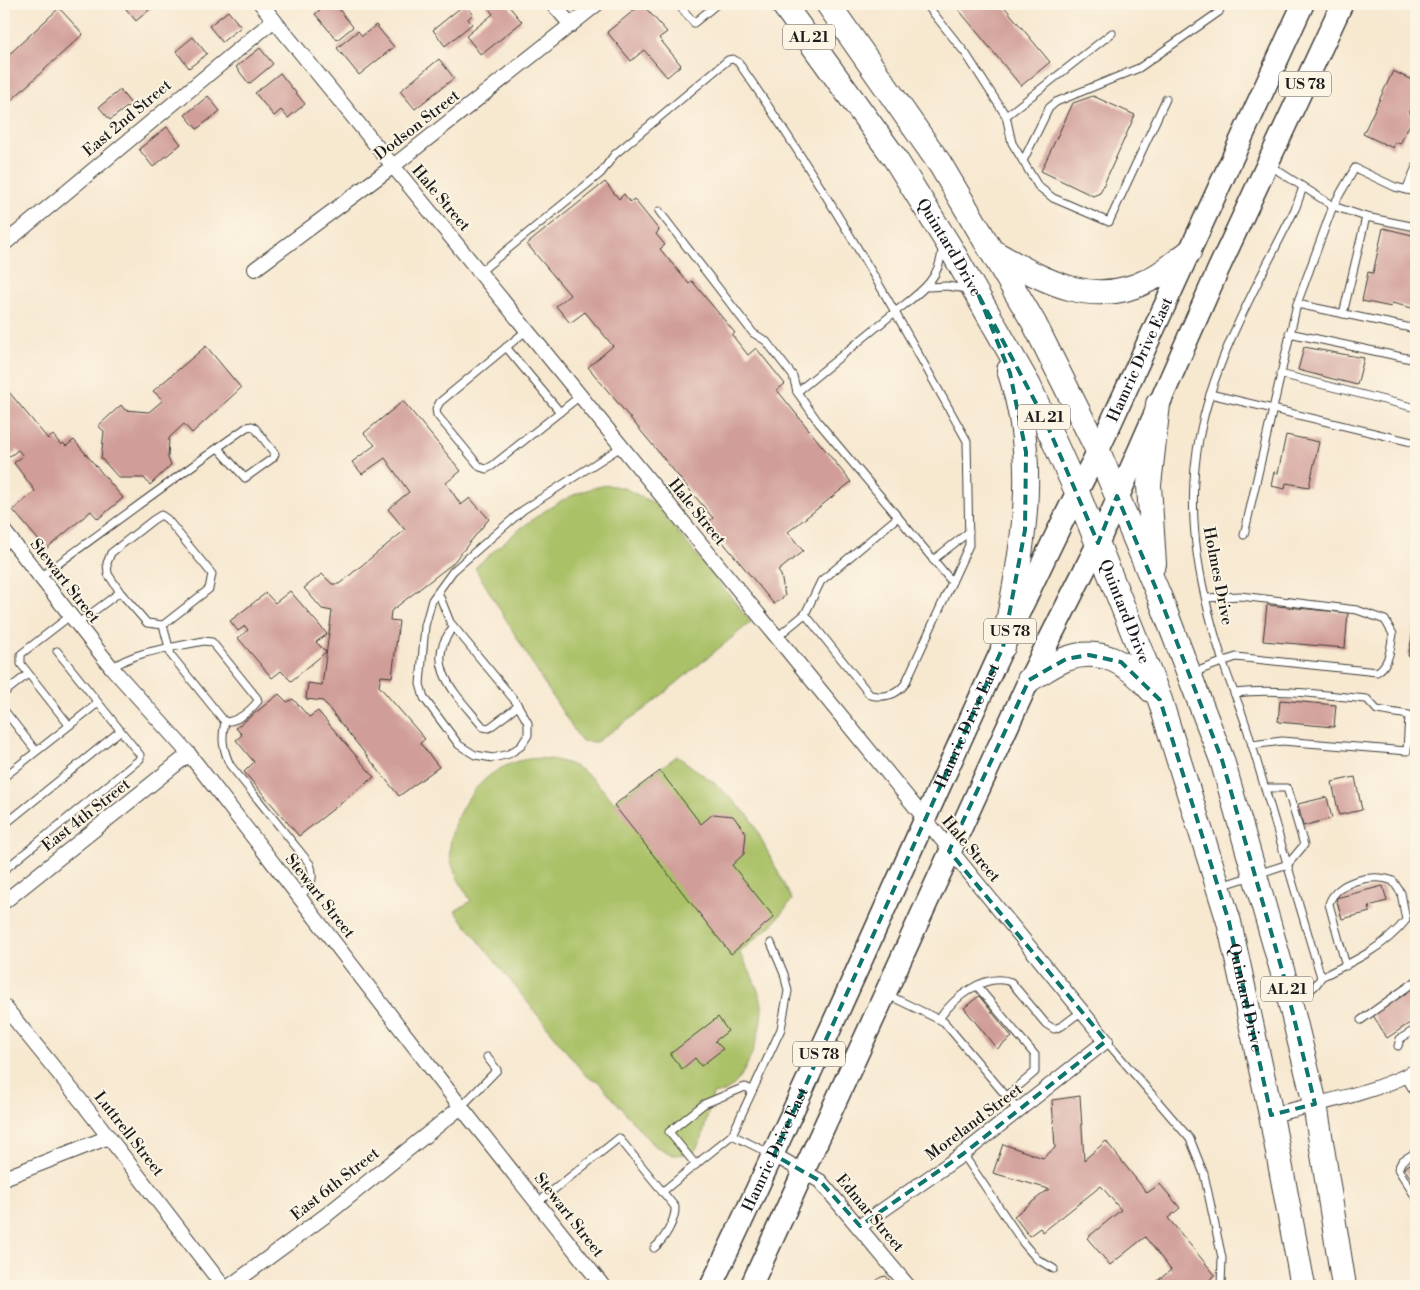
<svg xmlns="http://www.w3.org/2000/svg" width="1420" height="1290" viewBox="0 0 1420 1290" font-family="'Libre Bodoni',serif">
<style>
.green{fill:#aac167;stroke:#636e42}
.building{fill:#d09d98}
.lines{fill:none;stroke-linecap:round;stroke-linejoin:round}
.lane-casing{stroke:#3d3b37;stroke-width:9}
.street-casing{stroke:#3d3b37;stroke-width:16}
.primary-casing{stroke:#3d3b37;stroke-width:24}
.highway-casing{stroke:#3d3b37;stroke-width:26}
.lane{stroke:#fff;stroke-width:7}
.street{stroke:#fff;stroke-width:14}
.primary{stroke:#fff;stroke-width:21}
.highway{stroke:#fff;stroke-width:24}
.marked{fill:none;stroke:#0f766e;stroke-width:4;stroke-dasharray:10 6;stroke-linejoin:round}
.labels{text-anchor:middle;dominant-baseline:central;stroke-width:4;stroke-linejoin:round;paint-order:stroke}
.shield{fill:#fcf5e5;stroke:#5f5d58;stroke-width:1}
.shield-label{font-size:15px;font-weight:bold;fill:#1c1c1c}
.street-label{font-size:16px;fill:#1c1c1c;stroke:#fcf5e5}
</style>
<rect width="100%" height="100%" fill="#fcf5e5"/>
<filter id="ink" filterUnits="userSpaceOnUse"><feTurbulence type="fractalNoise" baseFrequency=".02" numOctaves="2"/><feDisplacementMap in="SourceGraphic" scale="10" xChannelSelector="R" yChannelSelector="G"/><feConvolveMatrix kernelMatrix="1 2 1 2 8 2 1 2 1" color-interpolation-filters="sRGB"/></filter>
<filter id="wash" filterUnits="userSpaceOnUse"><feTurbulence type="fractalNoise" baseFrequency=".0096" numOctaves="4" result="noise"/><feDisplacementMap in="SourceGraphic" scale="20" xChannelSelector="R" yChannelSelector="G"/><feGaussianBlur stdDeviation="1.12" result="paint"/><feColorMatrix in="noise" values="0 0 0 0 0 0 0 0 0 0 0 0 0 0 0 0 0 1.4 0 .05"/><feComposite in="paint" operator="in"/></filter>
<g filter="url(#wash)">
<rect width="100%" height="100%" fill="#f7e8d0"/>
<g class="green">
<path d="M608 485 624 488 654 503 751 622 646 708 596 742 581 741 544 683 475 568C510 536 559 491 608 485Z"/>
<path d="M677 756 717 785 750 817 792 900 772 925 739 952C746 963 761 993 762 1005 763 1028 747 1082 724 1092 721 1093 716 1093 713 1094L702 1138 693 1154 673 1155 653 1145 598 1081 586 1076 455 911 471 901C462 886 453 873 450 856 449 842 453 824 460 812 483 767 530 744 578 768 592 776 603 790 614 802Z"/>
</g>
<g id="blocks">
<g class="building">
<path d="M122 4H156L136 21Z"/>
<path d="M327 4H335L353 27 337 40 315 14Z"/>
<path d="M465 4 473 14 468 19 472 24 445 46 433 30Z"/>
<path d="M485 4H507L522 22 481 55 466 36 493 14Z"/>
<path d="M642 4 667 32 659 38 681 65 667 77 644 50 631 61 607 32Z"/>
<path d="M954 4H1002L1050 62 1021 86Z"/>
<path d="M59 8 83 34 4 107V59Z"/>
<path d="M228 11 241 27 222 42 209 26Z"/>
<path d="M376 25 394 47 359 75 337 48 358 31 362 36Z"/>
<path d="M193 37 207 54 189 68 176 51Z"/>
<path d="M260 48 273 64 249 84 236 67Z"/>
<path d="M439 59 454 78 415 109 400 91Z"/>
<path d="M1393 71 1416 82V97L1409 113 1414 116 1400 144 1395 142 1393 148 1363 134Z"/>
<path d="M280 73 305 104 288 118 281 110 274 116 255 93Z"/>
<path d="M120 90 131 104 110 120 99 107Z"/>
<path d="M208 96 220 111 197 129 185 115Z"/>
<path d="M1093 96 1135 115 1100 193 1093 196 1041 171 1073 103Z"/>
<path d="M167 127 181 144 153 167 139 149Z"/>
<path d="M605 182 619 199 624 194 630 202 634 199 659 230 656 234 665 245 660 249 689 284 692 281 735 333 732 335 748 355 756 348 785 384 777 390 851 482 788 532 803 551 778 571 781 575 785 596 774 604 707 523 713 518 588 367 613 346 585 312 570 323 556 306 570 295 527 244Z"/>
<path d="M1383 228 1416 236V309L1392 303 1391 307 1362 301 1368 272 1373 273Z"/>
<path d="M206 346 241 388 192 433 184 424 169 438 168 458 171 465 150 485 144 478H119L101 458 104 431 98 426 121 405 125 410 149 412 163 400 153 391Z"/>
<path d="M1304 347 1364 358 1357 385 1298 370Z"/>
<path d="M4 386 48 439 53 435 61 445 63 443 66 446 74 440 123 498 98 519 91 511 46 549 13 510 35 491 14 463 23 456 18 450 9 457 4 451V437L6 435 4 432Z"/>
<path d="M403 401 461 471 446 483 461 505 470 498 489 519 452 564 391 611 390 620 399 621 392 677 381 676 379 686 425 739 420 743 439 767 399 796 323 701 306 699 308 683 322 685 332 611 322 609 304 588 322 574 332 584H339L405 530 388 509 409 492 385 458 362 474 352 462 375 445 364 433Z"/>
<path d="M1286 435 1319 442 1309 487 1286 483 1285 489 1271 486 1274 472 1278 473Z"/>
<path d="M290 591 327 634 316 642 326 652 291 681 281 671 272 678 238 638 248 630 245 626 238 631 230 621 266 593 275 603Z"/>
<path d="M1267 605 1348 613 1345 648 1263 641Z"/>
<path d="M1415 623H1416V658L1408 656Z"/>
<path d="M279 694 287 702 293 699 309 717 318 711 374 777 299 836 244 772 254 762 236 740 242 735 236 728Z"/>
<path d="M1280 700 1336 705 1334 727 1278 722Z"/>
<path d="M660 771 701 824 713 814 733 816 746 833 744 854 732 865 774 917 731 954 614 805Z"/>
<path d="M1355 777 1362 810 1339 815 1332 782Z"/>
<path d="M1327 797 1332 818 1303 826 1298 804Z"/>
<path d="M1383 886 1387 901 1369 906 1370 912 1342 919 1336 898Z"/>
<path d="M1416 984V1019L1387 1038 1371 1012Z"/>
<path d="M979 996 1012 1037 997 1049 964 1008Z"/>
<path d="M718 1017 728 1031 715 1041 723 1049 701 1066 695 1058 682 1069 670 1054Z"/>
<path d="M1080 1096 1084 1160 1106 1141 1147 1193 1160 1184 1180 1208 1168 1218 1215 1275 1202 1286H1151L1171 1270 1145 1237 1110 1265 1087 1238 1121 1210 1101 1186 1043 1232 1040 1228 1029 1236 1014 1216 1049 1189 993 1173 1003 1144 1043 1158 1055 1148 1052 1100Z"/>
<path d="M1416 1160V1186L1404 1168Z"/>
<path d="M886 1276 894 1286H870L881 1277Z"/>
</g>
</g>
</g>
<g filter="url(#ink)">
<use href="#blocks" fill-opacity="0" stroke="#3d3b37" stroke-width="1"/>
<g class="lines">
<g class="lane-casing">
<g id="lane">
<path d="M678 4 694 23 717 4"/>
<path d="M926 4 966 54 1006 116 1012 143 1038 186 1053 198 1109 222 1166 99"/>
<path d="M1006 116 1112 33"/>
<path d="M1023 161 1049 108 1056 102 1139 68 1219 12 1222 4"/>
<path d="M1269 165 1333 206 1366 217 1343 314"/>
<path d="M1406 190 1416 167"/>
<path d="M659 211 753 333 766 341 793 376 797 392 819 423 898 517 821 581 805 614 870 695C884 698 896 696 905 684L969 545 967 441 895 312C918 294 941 280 942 248"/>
<path d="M1366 217 1416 227"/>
<path d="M480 272 601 173 614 155 728 60 733 59 738 62C795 143 846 227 895 312L797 392"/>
<path d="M928 287 947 286 967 289"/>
<path d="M1297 304 1416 329"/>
<path d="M527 330 440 402 436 409 437 415 480 467 486 469 492 466 580 396"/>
<path d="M1289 333 1416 360"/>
<path d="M506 347 560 412"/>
<path d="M1280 374 1416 408"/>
<path d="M1210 394 1416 443"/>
<path d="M898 517 952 582"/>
<path d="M1244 535 1297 304 1333 206 1355 168 1395 187 1416 192"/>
<path d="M933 560 969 532"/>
<path d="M40 577C109 527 177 476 247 427L252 426 255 428 275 454 273 458 245 478 218 448"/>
<path d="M438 592 450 622 516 702 528 723V735L521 746 509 754 493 758 475 755 459 745 424 698 420 684 425 626 432 600 453 571 523 510 621 447"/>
<path d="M77 624 120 592 147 623 163 625 209 589 212 574 167 519 161 515 153 520 111 553 107 563 108 574 120 592"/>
<path d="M454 627C420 664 459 697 483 727L489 728 518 706"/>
<path d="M776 638 805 614"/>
<path d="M112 668C137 650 173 648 203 641L212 642 257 698 258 701C249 712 238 721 225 722L171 655 163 625"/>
<path d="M1192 673 1236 657 1377 672C1390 664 1390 649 1393 634L1385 620 1357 610 1240 596 1206 598"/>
<path d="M4 693 28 674"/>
<path d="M1234 693C1278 688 1323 695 1367 699L1377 710 1409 715 1407 751 1282 741 1252 745"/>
<path d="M4 710 36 751"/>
<path d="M225 722C221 739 223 749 230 765L310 864C316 880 310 886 299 898"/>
<path d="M69 725 21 664V654L70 616"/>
<path d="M4 777 98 703"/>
<path d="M4 825 120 731"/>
<path d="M4 870 140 759V755L57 651"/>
<path d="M1221 886 1288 864 1304 845 1287 788H1266"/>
<path d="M1321 977C1351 963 1385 947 1406 920L1401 893 1393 881C1373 872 1335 882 1329 904L1346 966"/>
<path d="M977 986 1035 1055V1072L1007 1096"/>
<path d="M888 995 944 1022 1018 1110"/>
<path d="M1292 997C1305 993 1315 990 1321 977 1296 896 1273 814 1248 732 1242 711 1233 691 1226 671 1201 596 1184 518 1199 439 1214 357 1259 282 1296 207L1303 187"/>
<path d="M939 1019C953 999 984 972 1011 982L1046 1024 1054 1029 1062 1026 1082 1011"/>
<path d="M1361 1020 1416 981"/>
<path d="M1106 1041 1190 1139 1204 1174 1222 1258 1221 1286"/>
<path d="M1398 1046 1400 1039 1416 1029"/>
<path d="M1405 1077 1416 1095"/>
<path d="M461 1107 497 1070 487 1057"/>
<path d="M732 1135 771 1154"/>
<path d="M1416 1152 1402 1161 1398 1169 1416 1198"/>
<path d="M963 1154 1024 1244 1037 1259 1054 1269"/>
<path d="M696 1165 669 1132 704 1104 745 1087 752 1090"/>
<path d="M662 1192 732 1135 781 1029 788 991 784 974 771 943"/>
<path d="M537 1203 619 1138 675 1207C676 1220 664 1240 654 1248"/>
</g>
</g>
<g class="street-casing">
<g id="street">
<path d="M261 4 1106 1041 963 1154 860 1226"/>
<path d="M553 4 571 25"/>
<path d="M4 244 274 20"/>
<path d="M255 269 392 167 597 4"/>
<path d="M4 531 112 668 189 754 461 1107 603 1286"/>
<path d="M4 902 189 754"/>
<path d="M4 1006 81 1101 223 1286"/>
<path d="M1271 1115C1320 1103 1371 1094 1416 1071"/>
<path d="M774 1155 820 1181 908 1286"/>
<path d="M4 1178 109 1137"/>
<path d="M230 1286 329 1213 461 1107"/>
</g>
</g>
<g class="primary-casing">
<g id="primary">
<path id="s1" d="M711 1286C785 1132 855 975 925 819 981 695 1036 571 1098 451L1303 4"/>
<path d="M751 1286 1029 680 1098 543 1218 270 1342 4"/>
</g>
</g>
<g class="highway-casing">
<g id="highway">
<path id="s2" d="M783 4 894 157 950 247 1029 386 1077 492 1160 700 1229 922 1271 1115 1303 1286"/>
<path d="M828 4 940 164 1034 323 1098 451 1160 598 1222 760 1284 977 1315 1104 1344 1286"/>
<path d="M995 253C1045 281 1093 310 1151 279 1165 272 1177 261 1189 252"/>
<path d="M1154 564 1149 485 1158 404"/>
<path d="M1003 647C1022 552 1041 465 1009 370"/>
<path d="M1029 680C1041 673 1053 664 1066 659 1100 646 1130 664 1151 690"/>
</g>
</g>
<use href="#lane" class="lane"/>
<use href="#street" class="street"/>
<use href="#primary" class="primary"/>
<use href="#highway" class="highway"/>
</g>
</g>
<path class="marked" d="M979 296 1045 420 1098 543 1117 496 1160 598 1222 760 1284 977 1315 1104 1271 1115 1229 922 1160 700 1121 662 1089 655 1066 659 1029 680 949 851 1106 1041 963 1154 860 1226 820 1181 774 1155 1003 647 1025 530 1026 452 1010 373Z"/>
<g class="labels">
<g class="shield">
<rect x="783" y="24.5" width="52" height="25" rx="4"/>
<rect x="1279" y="71.5" width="52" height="25" rx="4"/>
<rect x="1018" y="404.5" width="52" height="25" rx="4"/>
<rect x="984" y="618.5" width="52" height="25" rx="4"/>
<rect x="1261" y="976.5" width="52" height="25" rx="4"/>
<rect x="793" y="1041.5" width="52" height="25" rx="4"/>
</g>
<g class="shield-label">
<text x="809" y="37">AL 21</text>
<text x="1305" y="84">US 78</text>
<text x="1044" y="417">AL 21</text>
<text x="1010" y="631">US 78</text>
<text x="1287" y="989">AL 21</text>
<text x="819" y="1054">US 78</text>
</g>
<g class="street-label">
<text transform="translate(127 118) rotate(-40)">East 2nd Street</text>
<text transform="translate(417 125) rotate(-38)">Dodson Street</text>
<text transform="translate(441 198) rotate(50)">Hale Street</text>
<text stroke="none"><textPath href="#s2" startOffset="295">Quintard Drive</textPath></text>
<text stroke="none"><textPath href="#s1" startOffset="1021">Hamric Drive East</textPath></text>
<text transform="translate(697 512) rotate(51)">Hale Street</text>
<text transform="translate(1218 576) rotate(79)">Holmes Drive</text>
<text transform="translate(65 581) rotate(52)">Stewart Street</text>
<text stroke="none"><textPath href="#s2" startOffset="700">Quintard Drive</textPath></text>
<text stroke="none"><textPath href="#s1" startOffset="616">Hamric Drive East</textPath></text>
<text transform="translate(86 815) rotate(-38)">East 4th Street</text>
<text transform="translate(971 849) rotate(50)">Hale Street</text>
<text transform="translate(320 896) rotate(52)">Stewart Street</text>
<text stroke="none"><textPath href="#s2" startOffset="1105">Quintard Drive</textPath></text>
<text transform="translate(974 1122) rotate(-37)">Moreland Street</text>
<text transform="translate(129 1134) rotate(52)">Luttrell Street</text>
<text stroke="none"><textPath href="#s1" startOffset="151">Hamric Drive East</textPath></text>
<text transform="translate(335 1184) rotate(-38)">East 6th Street</text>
<text transform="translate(870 1213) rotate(50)">Edmar Street</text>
<text transform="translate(569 1215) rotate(52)">Stewart Street</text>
</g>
</g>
<rect width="1420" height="1290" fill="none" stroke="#fcf5e5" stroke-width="20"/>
</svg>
